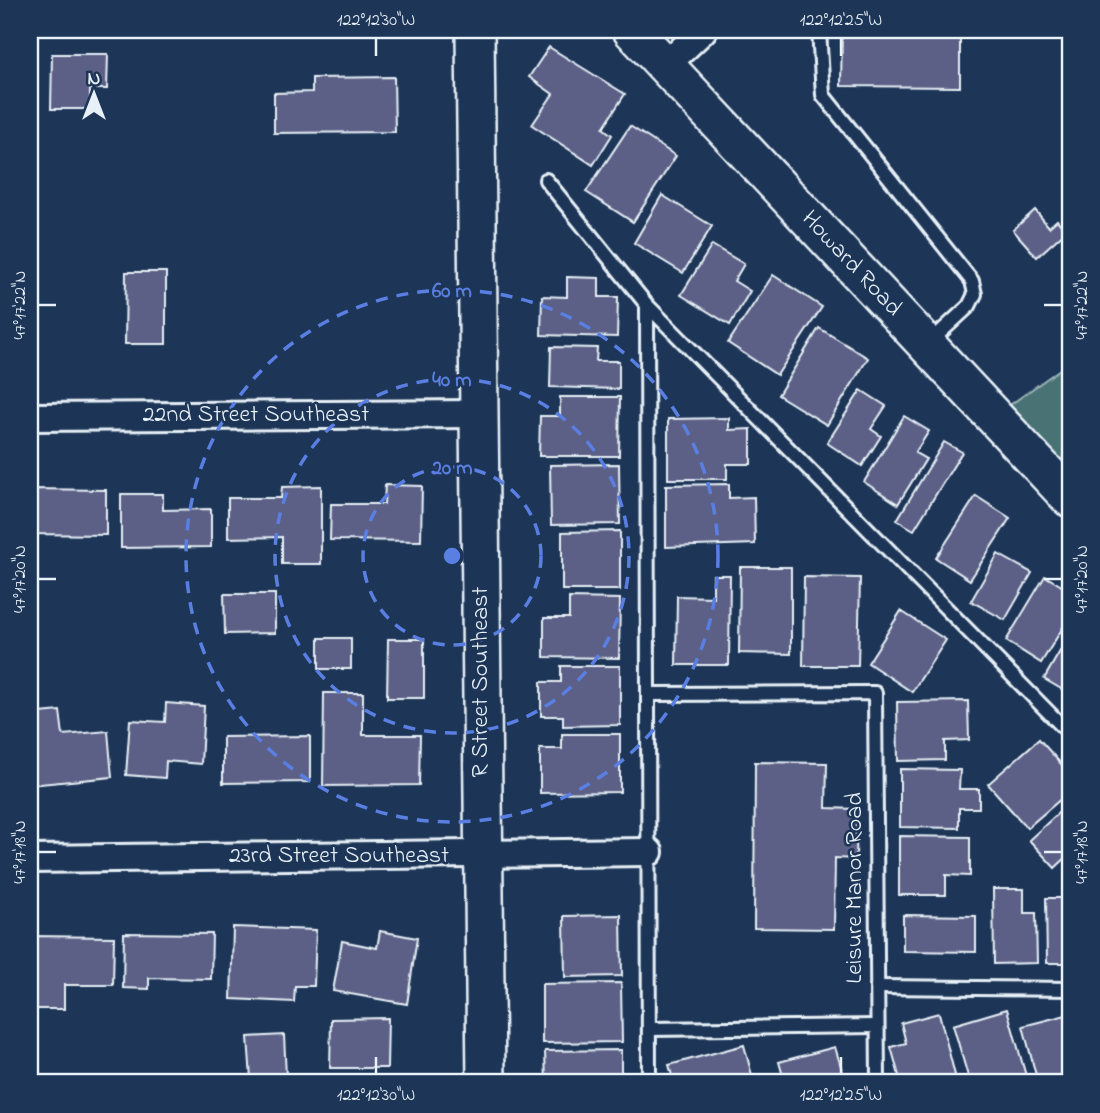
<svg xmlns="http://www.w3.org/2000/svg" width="1100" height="1113" viewBox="0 0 1100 1113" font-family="'Indie Flower',sans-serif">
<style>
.green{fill:#497275;stroke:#98b2b6;stroke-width:2}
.building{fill:#5d6186;stroke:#e8f1f8;stroke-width:2}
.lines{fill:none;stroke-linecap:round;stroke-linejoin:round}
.lane-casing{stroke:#e8f1f8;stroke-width:18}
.street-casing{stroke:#e8f1f8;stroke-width:32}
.secondary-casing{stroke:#e8f1f8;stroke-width:42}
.lane{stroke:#1d3557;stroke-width:12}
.street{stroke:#1d3557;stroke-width:26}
.secondary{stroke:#1d3557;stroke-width:37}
.ticks{fill:none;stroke:#e8f1f8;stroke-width:2.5}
.ring{fill:none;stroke:#5a7fe2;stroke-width:3.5;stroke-dasharray:12 9}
.labels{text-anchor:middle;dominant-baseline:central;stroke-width:5;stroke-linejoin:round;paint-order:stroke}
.street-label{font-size:24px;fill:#e8f1f8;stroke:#1d3557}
.centre{fill:#5a7fe2;stroke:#1d3557;stroke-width:3.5}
.ring-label{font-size:21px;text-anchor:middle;font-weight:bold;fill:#5a7fe2;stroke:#1d3557;stroke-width:5;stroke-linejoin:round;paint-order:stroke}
.neatline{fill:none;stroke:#e8f1f8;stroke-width:2.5}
.ticks-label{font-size:18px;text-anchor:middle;fill:#e8f1f8}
</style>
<rect width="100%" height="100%" fill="#1d3557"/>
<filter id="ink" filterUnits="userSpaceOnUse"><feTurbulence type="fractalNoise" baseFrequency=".0143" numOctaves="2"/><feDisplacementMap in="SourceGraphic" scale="14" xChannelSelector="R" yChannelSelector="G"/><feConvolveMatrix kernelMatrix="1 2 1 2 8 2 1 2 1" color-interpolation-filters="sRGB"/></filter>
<g filter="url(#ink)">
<path class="green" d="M1070 362V470L1010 405Z"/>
<g class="building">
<path d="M842 30H960V87L841 86Z"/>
<path d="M549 47 625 94 603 128 612 135 593 165 532 125 553 94 529 77Z"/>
<path d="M52 54H108L107 89H90V109H51Z"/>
<path d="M394 77 395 132 274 133V93L312 92V78Z"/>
<path d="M630 126 676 156 633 222 586 192Z"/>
<path d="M662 195 712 226 683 273 634 243Z"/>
<path d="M1035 210 1049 227 1057 220 1066 231 1037 257 1013 230Z"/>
<path d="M712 245 744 264 734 281 750 291 730 325 681 295Z"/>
<path d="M126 272H166V344H125Z"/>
<path d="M773 275 822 307 777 375 728 343Z"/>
<path d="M567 277 599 278V297H618L617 337 541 335 542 296 567 297Z"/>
<path d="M819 328 868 358 827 425 778 395Z"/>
<path d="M551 347 597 348 596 361H619V389L550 387Z"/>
<path d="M861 390 886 406 871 429 881 436 862 466 827 443Z"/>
<path d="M560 397H620L619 456H539L540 416H560Z"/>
<path d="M904 416 929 431 915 453 926 459 898 504 864 482Z"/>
<path d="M729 418V430L751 429V464H727V479H668V419Z"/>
<path d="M944 442 962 452 914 530 897 520Z"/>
<path d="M619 464 620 524 551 525 550 465Z"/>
<path d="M729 484V498L754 497 755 544 666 547V485Z"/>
<path d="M385 485 422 486 421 541 330 540 331 504H384Z"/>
<path d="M321 486V564H282V537L228 538V498H281L282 487Z"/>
<path d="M30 489 106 490V535L30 534Z"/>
<path d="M121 494H163V510L211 509V547L121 548Z"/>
<path d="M976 496 1010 518 970 580 936 558Z"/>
<path d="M620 531V590H562V532Z"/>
<path d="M998 554 1032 573 1005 620 971 601Z"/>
<path d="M740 567H791V654L739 653Z"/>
<path d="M713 575H730L729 665H676L677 596 713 597Z"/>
<path d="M1045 576 1070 591V616L1041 663 1006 641Z"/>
<path d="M804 577 860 578 858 666H803Z"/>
<path d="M224 594H275V633L225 634Z"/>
<path d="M569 598 620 599 619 658 544 657V618H569Z"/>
<path d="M901 611 946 640 912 692 868 663Z"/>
<path d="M1070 634V694L1044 679Z"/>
<rect x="319" y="638" width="32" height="31"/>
<path d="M388 639H424V698H387Z"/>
<path d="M561 666H620V725L563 726V716H541V682H561Z"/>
<path d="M324 693H363V735H420L419 785 323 786Z"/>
<path d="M968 701 969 740 945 741V760L898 761 897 702Z"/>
<path d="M166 703 204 706 201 764 166 761 165 778 126 775 130 720 165 722Z"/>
<path d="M60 711 63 735 108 731 112 777 30 785V714Z"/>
<path d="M562 734H620V792L540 793V749H562Z"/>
<path d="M310 736V782L223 783V737Z"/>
<path d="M1039 739 1070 774V791L1027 828 988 784Z"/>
<path d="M755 762 827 763 826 808 857 809 856 859 835 858 834 929 754 928Z"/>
<path d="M900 769 960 770 959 789H979V808H959V828L900 827Z"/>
<path d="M1070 802V854L1055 868 1029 840Z"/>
<path d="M899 836 970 837V876L946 875V895H899Z"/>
<path d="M993 889H1024V913H1036L1037 963 994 964Z"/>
<path d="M1046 898H1070V963H1047Z"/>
<path d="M621 915 622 976 565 977 564 916Z"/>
<path d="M903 915 976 916V952L903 951Z"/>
<path d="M233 927 316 930 314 986H295L294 1002 231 999Z"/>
<path d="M380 931 417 938 407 1004 333 991 342 941 377 948Z"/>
<path d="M124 933 212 934 211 979 149 978V989L123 988Z"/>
<path d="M30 936 114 937 113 985H64V1009H30Z"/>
<path d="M621 983 622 1042 542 1043V984Z"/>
<path d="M1007 1009 1026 1076 1000 1083H970L953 1025Z"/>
<path d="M939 1013 957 1083H901L891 1047 906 1043 901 1023Z"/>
<path d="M1070 1014V1075L1038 1083 1023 1026Z"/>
<path d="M388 1018 387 1068H330L331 1019Z"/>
<path d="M284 1035 286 1077 251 1079 248 1037Z"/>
<path d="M744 1045 754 1083H674L669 1065Z"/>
<path d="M835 1047 846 1083H785L779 1062Z"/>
<path d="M621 1050V1083H546L545 1051Z"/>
</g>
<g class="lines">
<g class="lane-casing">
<g id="lane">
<path d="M819 30 823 95 972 281 975 294 969 306 930 342"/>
<path d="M546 180 647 305 1070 734"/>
<path d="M647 305 649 1083"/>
<path d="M648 694 875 693 878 1083"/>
<path d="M877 987 1070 989"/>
<path d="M649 1029 877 1026"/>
</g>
</g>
<g class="street-casing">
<g id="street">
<path d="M666 65 703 30"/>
<path d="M30 417 481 414"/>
<path d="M30 859 649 852"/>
</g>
</g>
<g class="secondary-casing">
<g id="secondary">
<path d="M475 30 486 1083"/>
<path d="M632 30 1070 498"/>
</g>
</g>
<use href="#lane" class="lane"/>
<use href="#street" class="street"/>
<use href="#secondary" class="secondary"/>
</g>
</g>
<path class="ticks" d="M376 38V56M841 38V56M38 305H56M1044 305H1062M38 579H56M1044 579H1062M38 852H56M1044 852H1062M376 1057V1074M841 1057V1074"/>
<g class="ring">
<circle cx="452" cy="556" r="89"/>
<circle cx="452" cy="556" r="177"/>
<circle cx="452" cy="556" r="266"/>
</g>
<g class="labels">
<g class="street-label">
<text transform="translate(851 264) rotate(47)">Howard Road</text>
<text x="256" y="415">22nd Street Southeast</text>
<text transform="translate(481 682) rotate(-90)">R Street Southeast</text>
<text x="339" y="856">23rd Street Southeast</text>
<text transform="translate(855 888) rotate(-90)">Leisure Manor Road</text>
</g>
</g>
<circle cx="452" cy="556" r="10" class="centre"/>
<g class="ring-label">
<text x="452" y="297">60 m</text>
<text x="452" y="386">40 m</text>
<text x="452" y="474">20 m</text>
</g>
<rect width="1100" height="1113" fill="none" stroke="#1d3557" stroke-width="77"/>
<g transform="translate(94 94)" stroke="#1d3557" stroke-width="5" paint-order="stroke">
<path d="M0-5L12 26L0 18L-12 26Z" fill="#e8f1f8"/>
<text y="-10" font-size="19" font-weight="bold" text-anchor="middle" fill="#e8f1f8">N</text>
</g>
<rect x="38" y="38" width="1024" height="1036" class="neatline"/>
<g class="ticks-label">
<text x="376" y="25">122°12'30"W</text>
<text x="841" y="25">122°12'25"W</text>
<text transform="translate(19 305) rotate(-90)" y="6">47°17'22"N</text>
<text transform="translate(1081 305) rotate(-90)" y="6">47°17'22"N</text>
<text transform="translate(19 579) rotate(-90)" y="6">47°17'20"N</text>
<text transform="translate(1081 579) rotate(-90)" y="6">47°17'20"N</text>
<text transform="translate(19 852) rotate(-90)" y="6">47°17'18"N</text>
<text transform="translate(1081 852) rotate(-90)" y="6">47°17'18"N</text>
<text x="376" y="1100">122°12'30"W</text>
<text x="841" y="1100">122°12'25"W</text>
</g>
</svg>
